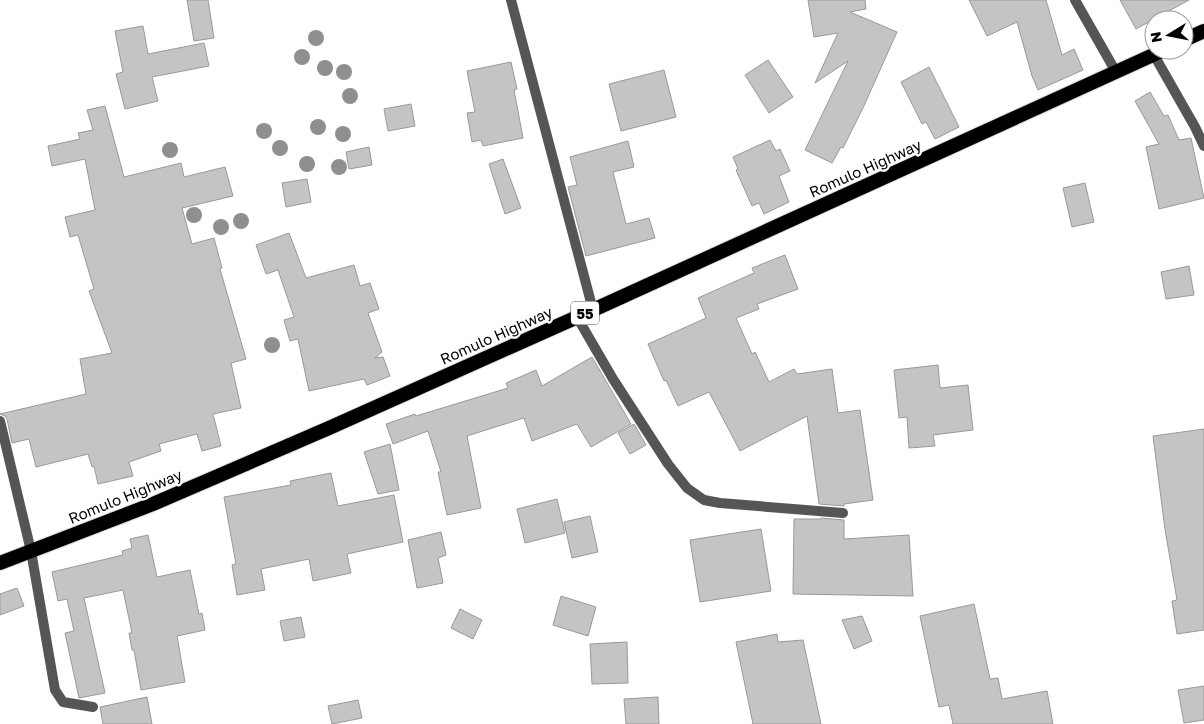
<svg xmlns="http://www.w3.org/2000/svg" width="1204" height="724" viewBox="0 0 1204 724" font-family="'Golos Text',sans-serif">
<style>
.building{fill:#c4c4c4;stroke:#999}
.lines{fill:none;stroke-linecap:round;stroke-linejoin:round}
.trunk-casing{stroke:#dbdbdb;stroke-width:16}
.minor{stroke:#555;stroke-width:10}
.trunk{stroke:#000;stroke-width:14}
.tree{fill:#8f8f8f}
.labels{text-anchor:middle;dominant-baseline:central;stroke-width:4.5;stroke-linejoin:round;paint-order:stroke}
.shield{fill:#fff;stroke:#4c4c4c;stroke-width:1}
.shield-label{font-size:14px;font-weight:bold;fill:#000}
.street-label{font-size:15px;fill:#000;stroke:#fff}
</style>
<rect width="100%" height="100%" fill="#fff"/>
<g class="building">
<path d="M187 0H208L214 38 194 41Z"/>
<path d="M808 0H865L866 9 850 12 897 32 863 108 843 148 841 147 832 163 805 150 848 61 815 83 838 33 814 37Z"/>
<path d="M969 0H1046L1062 55 1074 49 1083 70 1038 90 1032 76 1017 22 987 36Z"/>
<path d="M1120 0H1189L1136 29Z"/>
<path d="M143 26 148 54 204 43 209 66 152 77 158 101 125 109 116 74 123 72 115 31Z"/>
<path d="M768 60 793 97 769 113 745 75Z"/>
<path d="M511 62 517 89 514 90 523 138 483 146 481 140 472 142 467 113 475 112 467 71Z"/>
<path d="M929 67 959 127 935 139 926 122 922 124 901 82Z"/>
<path d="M664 70 676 117 621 131 609 84Z"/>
<path d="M1150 92 1164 116 1168 115 1179 140 1191 138 1204 198 1159 209 1146 147 1159 144 1135 101Z"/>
<path d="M411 104 415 126 388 131 384 109Z"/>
<path d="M105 106 124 177 181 163 184 177 225 167 233 196 182 208 192 244 214 238 222 268 220 269 246 359 231 363 241 408 213 414 221 446 202 451 197 434 159 444 161 451 129 462 133 476 98 484 94 466 92 467 88 454 36 467 29 439 12 443 7 419 5 416 0 414 86 394 80 359 112 353 89 291 94 289 78 235 70 237 65 217 95 210 85 159 52 166 48 146 80 139 78 133 93 130 87 110Z"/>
<path d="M770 140 776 151 780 149 790 171 779 176 789 202 764 214 759 203 752 206 736 170 738 169 733 157Z"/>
<path d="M628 141 634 167 613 172 626 224 649 218 655 238 586 256 568 187 577 185 570 157Z"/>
<path d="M369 147 372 165 349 169 346 152Z"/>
<path d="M503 159 521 208 505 214 489 164Z"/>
<path d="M307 179 311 202 286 207 282 183Z"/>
<path d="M1085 183 1094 222 1072 227 1063 188Z"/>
<path d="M289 233 306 278 354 265 360 286 370 283 379 309 368 313 382 352 375 358 383 357 390 376 367 385 364 379 309 391 298 339 290 341 284 320 294 317 278 270 266 274 256 245Z"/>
<path d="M785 255 798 289 757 304 759 309 736 318 752 354 755 352 769 382 794 369 797 374 832 369 838 413 860 410 873 500 844 504V506L819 504 807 416 740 451 709 392 678 406 666 380 664 381 648 344 706 318 698 298 754 273 752 268Z"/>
<path d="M1189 266 1194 295 1166 299 1161 272Z"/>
<path d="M592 357 631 424 591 447 577 424 532 441 524 418 467 436 481 508 447 515 438 472H441L428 431 393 444 386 424 415 414 416 416 508 388 506 383 536 370 542 386Z"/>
<path d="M938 365 940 388 968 385 973 430 933 435 935 446 909 448 907 417 899 418 894 370Z"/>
<path d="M634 424 646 445 630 454 618 433Z"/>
<path d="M1204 429V630L1177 634 1172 601 1177 600 1165 529 1153 436Z"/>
<path d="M390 444 399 490 378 494 364 452Z"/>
<path d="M331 473 338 506 394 495 403 542 347 554 351 573 313 581 309 559 261 569 265 590 237 595 232 565 236 564 224 497 291 485 290 481Z"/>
<path d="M557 499 565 533 525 543 517 509Z"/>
<path d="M590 516 598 552 572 558 564 522Z"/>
<path d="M821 518 844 520V539L909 535 913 596 793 594 794 519H821Z"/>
<path d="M761 529 771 591 700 602 690 540Z"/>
<path d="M441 532 446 555 438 558 443 583 417 588 408 540Z"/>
<path d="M148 535 157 577 190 570 199 614 202 613 205 630 177 636 185 682 141 690 134 650H132L129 633H132L123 590 84 598 105 693 79 698 65 633 74 631 67 599 58 601 52 572 123 555 122 551 132 548 130 539Z"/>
<path d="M17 588 24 606 0 615V594Z"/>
<path d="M561 596 596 607 588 636 553 625Z"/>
<path d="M974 604 990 679 998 678 1002 699 1047 691 1053 724H953L949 705 939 707 920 616Z"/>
<path d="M460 609 482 620 473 639 451 628Z"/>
<path d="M862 616 872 641 854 649 842 620Z"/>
<path d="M301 617 305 637 284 641 280 621Z"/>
<path d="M777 634 778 642 803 640 821 724H753L736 642Z"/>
<path d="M627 642 628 683 592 684 590 644Z"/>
<path d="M1204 686V720L1184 723 1178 690Z"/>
<path d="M147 697 152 724H103L100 707Z"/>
<path d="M658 697 659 724H626L624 699Z"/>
<path d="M358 700 362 718 332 724 328 706Z"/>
</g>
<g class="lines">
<g class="trunk-casing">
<g id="trunk">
<path d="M1184 40 1204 31"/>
<path d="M0 563 153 504 329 428 593 310 1164 50"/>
</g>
</g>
<g class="minor">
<path d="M511 0 593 310"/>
<path d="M1075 0 1116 72"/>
<path d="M1154 55 1195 127 1204 146"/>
<path d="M577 317 613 379 668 464 687 488 704 500 720 503 843 513"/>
<path d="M0 421 31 551 55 690 63 702 93 707"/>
</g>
<use href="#trunk" class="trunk"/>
</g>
<g class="tree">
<circle cx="316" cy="38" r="8"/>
<circle cx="302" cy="57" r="8"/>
<circle cx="325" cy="68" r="8"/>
<circle cx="344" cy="72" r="8"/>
<circle cx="350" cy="96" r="8"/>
<circle cx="318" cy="127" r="8"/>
<circle cx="264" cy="131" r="8"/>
<circle cx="343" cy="134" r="8"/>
<circle cx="280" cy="148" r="8"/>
<circle cx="170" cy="150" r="8"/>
<circle cx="307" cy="164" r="8"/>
<circle cx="339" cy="167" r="8"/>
<circle cx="194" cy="215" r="8"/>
<circle cx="241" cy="221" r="8"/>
<circle cx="221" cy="227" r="8"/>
<circle cx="272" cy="345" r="8"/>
</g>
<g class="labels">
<rect class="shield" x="571" y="301.5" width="28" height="23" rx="4"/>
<g class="shield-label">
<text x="585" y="313">55</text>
</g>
<g class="street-label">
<text transform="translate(865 168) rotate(-24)">Romulo Highway</text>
<text transform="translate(496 335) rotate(-24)">Romulo Highway</text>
<text transform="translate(125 496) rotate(-22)">Romulo Highway</text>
</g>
</g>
<g transform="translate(1169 35) rotate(260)"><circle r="24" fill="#ffffff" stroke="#999999"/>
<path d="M0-4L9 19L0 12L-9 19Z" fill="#000000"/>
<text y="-8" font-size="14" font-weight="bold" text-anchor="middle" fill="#000000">N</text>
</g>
</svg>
